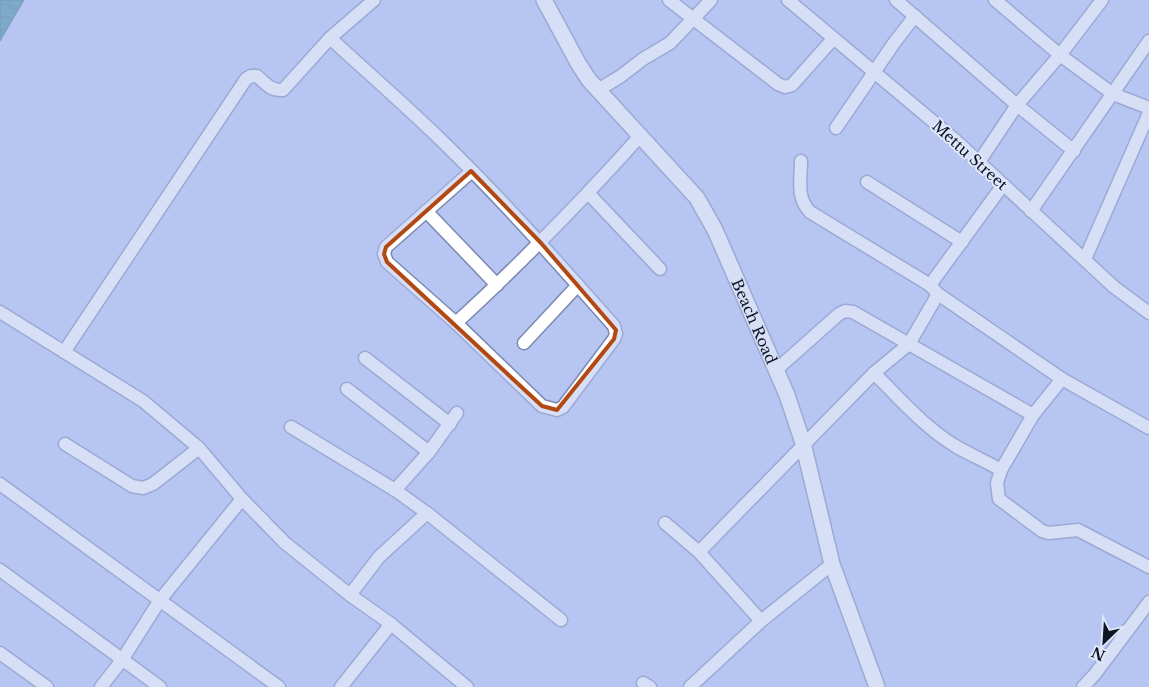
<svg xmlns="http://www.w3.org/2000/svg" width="1149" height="687" viewBox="0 0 1149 687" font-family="'Libre Baskerville',serif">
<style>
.water{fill:url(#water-waves);stroke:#2c6775}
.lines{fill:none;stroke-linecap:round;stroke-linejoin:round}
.minor-casing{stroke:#7b89b2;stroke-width:15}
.major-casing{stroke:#7b89b2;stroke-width:18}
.minor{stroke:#fff;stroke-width:12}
.major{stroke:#fff;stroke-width:15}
.marked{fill:none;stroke:#b24812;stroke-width:4;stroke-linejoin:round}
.labels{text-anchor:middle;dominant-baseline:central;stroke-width:4;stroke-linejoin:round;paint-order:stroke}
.street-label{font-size:15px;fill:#0f1423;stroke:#dfe7fd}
</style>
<defs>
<pattern id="water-waves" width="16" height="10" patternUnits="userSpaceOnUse" patternTransform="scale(1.25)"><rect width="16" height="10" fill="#388b98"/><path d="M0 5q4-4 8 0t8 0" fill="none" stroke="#2e707c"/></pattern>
</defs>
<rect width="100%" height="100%" fill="#b6c5f1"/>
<path class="water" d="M0 0H24L0 41Z"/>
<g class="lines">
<g class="minor-casing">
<g id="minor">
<path d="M669 0 778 84 785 87 792 85 833 39"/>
<path d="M788 0 954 139 1114 287 1149 313"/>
<path d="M896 0 1017 105 1074 151"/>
<path d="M995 0 1060 55 1113 94 1149 108"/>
<path d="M330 38C367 72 405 105 441 140 502 199 558 263 614 326L616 334 614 339 563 407 557 410 542 406 456 323 387 262 384 254 386 247 472 171"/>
<path d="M598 90 621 76 643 59 670 43 711 0"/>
<path d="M836 128 894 43 915 16"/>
<path d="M801 161C801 180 796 197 810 212L930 285"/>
<path d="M979 162 1017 105 1060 55 1102 0"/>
<path d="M867 182 962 242"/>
<path d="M589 194 660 269"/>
<path d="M426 211 497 285"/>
<path d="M1031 211 1149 41"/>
<path d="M1085 259 1149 113"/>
<path d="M938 294 1062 379"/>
<path d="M0 312 143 401 199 448 242 499 285 543 350 595 391 624 467 687"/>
<path d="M456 323C521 263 582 201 641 135"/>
<path d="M524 343 578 285"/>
<path d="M64 352 246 79 251 76H257C266 84 271 91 283 90L330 38 374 0"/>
<path d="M365 358 450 424"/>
<path d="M776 370 839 314 845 311 853 312 1033 415"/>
<path d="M874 373C900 399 925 428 957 447 971 455 987 462 1001 470L1033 415 1062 379 1149 428"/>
<path d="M347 389 429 452"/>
<path d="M291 427 395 490 427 513 561 620"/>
<path d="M65 444 132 486 143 488 153 484 199 448"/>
<path d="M1001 470 997 483 999 499 1042 531 1049 533 1078 530 1149 567"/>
<path d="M0 484 279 687"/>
<path d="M395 490 429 452 457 413"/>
<path d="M665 523 699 552 761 621"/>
<path d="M699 552 874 373 909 344 938 294 930 285 1003 185"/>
<path d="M0 570 160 687"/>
<path d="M350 595 379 557 427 513"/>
<path d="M0 653 47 687"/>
<path d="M643 683 650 687"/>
<path d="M101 687 122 660 160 600 242 499"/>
<path d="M341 687 391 624"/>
<path d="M690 687 761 621 832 564"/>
<path d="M1083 687 1095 674 1149 602"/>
</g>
</g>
<g class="major-casing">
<g id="major">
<path id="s1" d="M544 0 578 63 589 80 697 198 715 230 787 395 803 443 832 564 877 687"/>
</g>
</g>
<use href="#minor" class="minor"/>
<use href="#major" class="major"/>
</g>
<path d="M0 0H1149V687H0ZM471 171 541 243 616 330 614 339 557 410 542 406 387 262 384 254 386 247Z" fill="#b6c5f1" fill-opacity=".55" fill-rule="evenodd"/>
<path class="marked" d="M471 171 541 243 616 330 614 339 557 410 542 406 387 262 384 254 386 247Z"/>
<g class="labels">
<g class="street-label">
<text transform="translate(970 155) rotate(42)">Mettu Street</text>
<text stroke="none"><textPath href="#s1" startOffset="388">Beach Road</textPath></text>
</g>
</g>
<g transform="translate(1104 642) rotate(205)" stroke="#dfe7fd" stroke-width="4" paint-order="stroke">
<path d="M0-4L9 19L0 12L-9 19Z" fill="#0f1423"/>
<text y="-8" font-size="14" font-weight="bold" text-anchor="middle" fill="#0f1423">N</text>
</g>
</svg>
